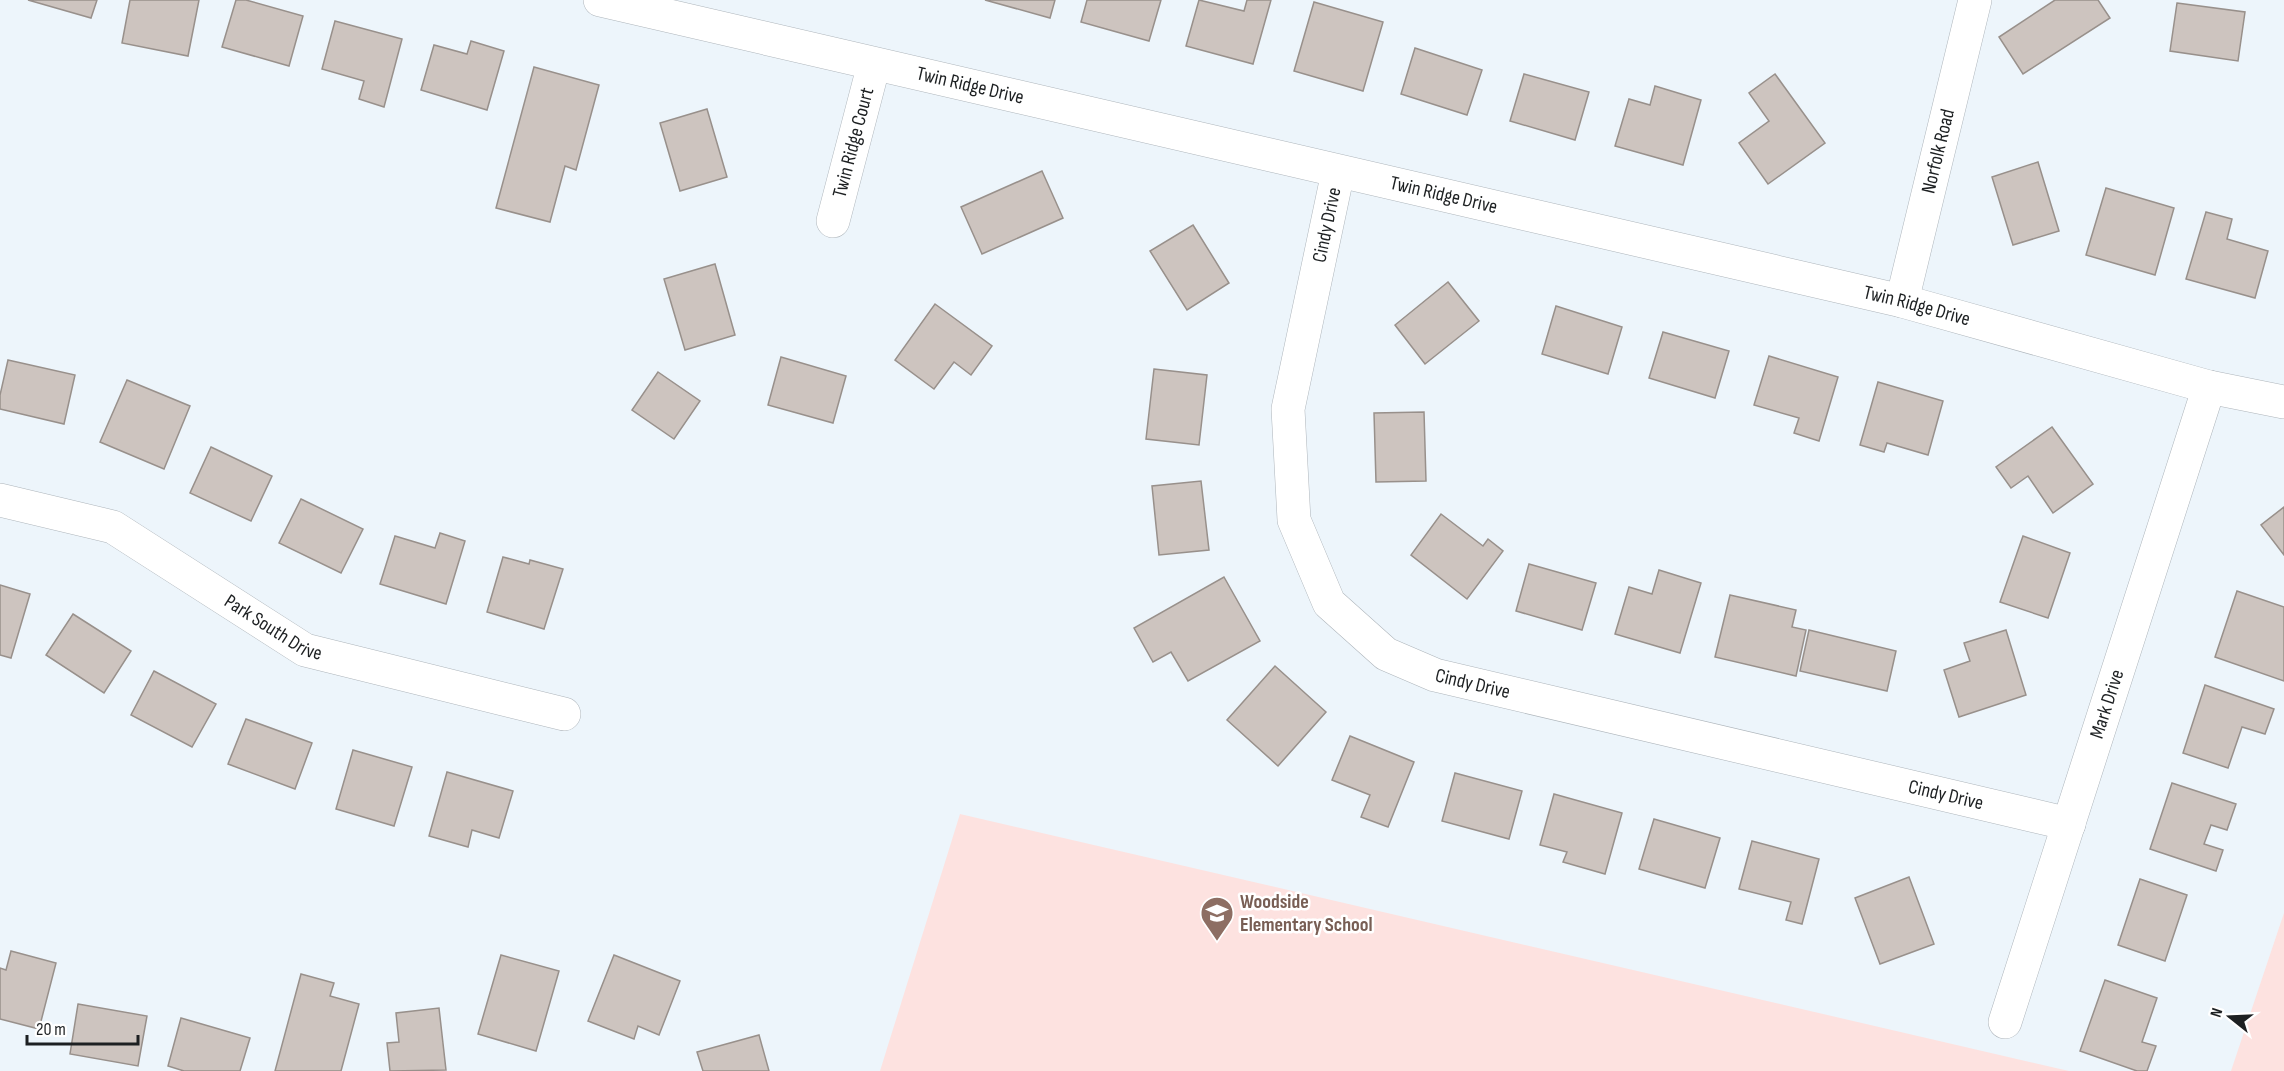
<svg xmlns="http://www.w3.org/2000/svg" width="2284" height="1071" viewBox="0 0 2284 1071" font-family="'Sofia Sans Condensed',sans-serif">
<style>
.education{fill:#fde2e0}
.building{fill:#cdc4bf;stroke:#98908b;stroke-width:1.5}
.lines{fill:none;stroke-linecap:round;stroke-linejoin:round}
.minor-casing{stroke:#aeb5bb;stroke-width:34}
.minor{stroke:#fff;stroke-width:33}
.labels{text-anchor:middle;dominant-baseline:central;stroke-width:5;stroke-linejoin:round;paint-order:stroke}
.street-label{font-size:20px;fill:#1d2022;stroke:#fff}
.education-label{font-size:20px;font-weight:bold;fill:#785e54;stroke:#fff;text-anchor:start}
</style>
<rect width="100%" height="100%" fill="#edf5fb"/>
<g class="education">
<path d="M960 814 2069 1071H880Z"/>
<path d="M2284 913V1071H2231Z"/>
</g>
<g class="building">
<path d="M28 0H97L91 18Z"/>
<path d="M130 0H199L188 56 122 43Z"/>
<path d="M236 0H246L303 16 289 66 222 47Z"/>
<path d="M985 0H1055L1050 18Z"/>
<path d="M1087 0H1161L1149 41 1081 22Z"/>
<path d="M1199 0 1244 11 1247 0H1271L1253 64 1186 46Z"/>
<path d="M2055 0H2098L2110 18 2023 74 1999 37Z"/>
<path d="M1314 2 1383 22 1363 91 1294 71Z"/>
<path d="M2177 3 2245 12 2238 61 2170 51Z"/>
<path d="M335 21 402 39 384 107 359 99 364 81 322 69Z"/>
<path d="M471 41 504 51 487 110 421 90 434 45 467 54Z"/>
<path d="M1415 48 1482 70 1467 115 1401 94Z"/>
<path d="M534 67 599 85 576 170 565 166 550 222 496 208Z"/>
<path d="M1524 74 1589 92 1575 140 1510 121Z"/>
<path d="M1775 74 1825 143 1768 184 1739 143 1769 121 1749 93Z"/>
<path d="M1655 86 1701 100 1683 165 1615 146 1629 99 1650 105Z"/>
<path d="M707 109 727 177 680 191 660 123Z"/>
<path d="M2038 162 2059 231 2013 245 1992 177Z"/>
<path d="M1042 171 1063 218 982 254 961 207Z"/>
<path d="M2106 188 2174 208 2155 275 2086 255Z"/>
<path d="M2206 212 2232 219 2227 239 2268 251 2255 298 2186 279Z"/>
<path d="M1193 225 1229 283 1187 310 1150 251Z"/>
<path d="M715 264 735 335 685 350 664 279Z"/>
<path d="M1448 282 1479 321 1425 364 1395 325Z"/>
<path d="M935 304 992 346 971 375 954 362 934 389 895 360Z"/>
<path d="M1556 306 1622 327 1608 374 1542 354Z"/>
<path d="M1663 332 1729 351 1715 398 1649 378Z"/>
<path d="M1769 356 1838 377 1819 441 1794 433 1799 418 1754 405Z"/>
<path d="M781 357 846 376 833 423 768 405Z"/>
<path d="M8 360 75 375 64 424 0 409V395Z"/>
<path d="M1154 369 1207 375 1199 445 1146 439Z"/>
<path d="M658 372 700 401 674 439 632 410Z"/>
<path d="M127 380 190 406 164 469 100 442Z"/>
<path d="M1878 382 1943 401 1928 455 1887 443 1884 452 1860 445Z"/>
<path d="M1424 412 1426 481 1376 482 1374 413Z"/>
<path d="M2052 427 2093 484 2053 513 2028 476 2011 488 1996 467Z"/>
<path d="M211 447 272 476 251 521 190 493Z"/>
<path d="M1201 481 1209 550 1159 555 1152 486Z"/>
<path d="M301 499 363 529 341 573 279 543Z"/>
<path d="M2284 507V555L2261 525Z"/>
<path d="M1441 514 1483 546 1488 539 1503 551 1467 599 1411 555Z"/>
<path d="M440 533 465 541 446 604 380 584 395 536 435 548Z"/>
<path d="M2023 536 2070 553 2048 618 2000 602Z"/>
<path d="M503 557 529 564 530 560 563 569 544 629 487 612Z"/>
<path d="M1529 564 1596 583 1582 630 1516 611Z"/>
<path d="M1659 570 1701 583 1680 653 1615 634 1629 587 1652 594Z"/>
<path d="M1224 577 1260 641 1188 681 1171 652 1153 662 1134 628Z"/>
<path d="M0 585 30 594 11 658 0 655Z"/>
<path d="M2237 591 2284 607V681L2215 657Z"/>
<path d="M1730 595 1796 610 1792 627 1806 630 1796 676 1715 657Z"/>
<path d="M73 614 131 651 104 693 46 655Z"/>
<path d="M1809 630 1896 651 1887 691 1800 671Z"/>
<path d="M2006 630 2026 695 1959 717 1944 670 1970 661 1964 643Z"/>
<path d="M1275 666 1326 712 1278 766 1227 720Z"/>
<path d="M154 671 216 704 192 747 131 715Z"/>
<path d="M2205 685 2274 709 2265 734 2242 727 2228 768 2183 753Z"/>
<path d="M246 719 312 743 295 789 228 764Z"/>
<path d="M1350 736 1414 762 1388 827 1361 817 1370 795 1332 780Z"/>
<path d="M353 750 412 767 394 826 336 809Z"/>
<path d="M447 772 513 791 499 838 472 830 468 847 429 836Z"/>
<path d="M1455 773 1522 791 1509 839 1442 821Z"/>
<path d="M2172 783 2236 804 2227 830 2211 825 2204 844 2223 850 2216 871 2150 849Z"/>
<path d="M1554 794 1622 813 1605 874 1563 862 1567 852 1540 845Z"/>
<path d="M1654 819 1720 838 1705 888 1639 869Z"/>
<path d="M1752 841 1819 859 1802 924 1786 920 1791 902 1739 889Z"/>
<path d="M1909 877 1934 944 1880 964 1855 898Z"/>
<path d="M2140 879 2187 895 2165 961 2118 945Z"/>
<path d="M11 951 56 963 39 1029 0 1019V968L6 970Z"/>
<path d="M501 955 559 971 536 1051 478 1034Z"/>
<path d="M614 955 680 981 659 1035 638 1026 634 1039 588 1021Z"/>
<path d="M301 974 334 983 330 996 359 1004 341 1071H275Z"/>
<path d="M2105 980 2157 998 2142 1042 2156 1046 2147 1071H2137L2080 1051Z"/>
<path d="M78 1004 147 1016 138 1066 70 1054Z"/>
<path d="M439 1008 446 1070 390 1071 387 1043 399 1042 396 1013Z"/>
<path d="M181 1018 250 1038 240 1071H184L168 1066Z"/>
<path d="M759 1035 769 1071H703L697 1052Z"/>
</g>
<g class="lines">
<g class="minor-casing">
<g id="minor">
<path id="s1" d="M600 0 1902 301 2209 387 2284 402"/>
<path id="s2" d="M1338 172 1288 409 1294 520 1329 603 1386 654 1435 675 2069 824"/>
<path id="s3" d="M833 221 874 64"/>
<path id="s4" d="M1902 301 1975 0"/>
<path id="s5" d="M0 500 113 527 305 650 564 714"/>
<path id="s6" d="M2005 1022 2209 387"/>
</g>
</g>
<use href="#minor" class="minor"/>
</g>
<defs>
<g id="school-pin" transform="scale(1.725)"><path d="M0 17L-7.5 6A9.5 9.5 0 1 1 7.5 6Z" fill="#8d6e63" stroke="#fff"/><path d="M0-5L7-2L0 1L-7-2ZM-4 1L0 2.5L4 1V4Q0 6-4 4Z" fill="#fff"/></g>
</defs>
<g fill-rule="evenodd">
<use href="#school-pin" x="1217" y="913"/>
</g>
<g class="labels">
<g class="street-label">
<text stroke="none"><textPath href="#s1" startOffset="380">Twin Ridge Drive</textPath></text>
<text stroke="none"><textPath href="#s3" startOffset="81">Twin Ridge Court</textPath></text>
<text stroke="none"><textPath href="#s4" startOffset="154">Norfolk Road</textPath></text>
<text stroke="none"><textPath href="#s1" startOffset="866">Twin Ridge Drive</textPath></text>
<text transform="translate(1327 225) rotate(-78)">Cindy Drive</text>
<text stroke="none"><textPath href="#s1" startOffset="1352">Twin Ridge Drive</textPath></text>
<text stroke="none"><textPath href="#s5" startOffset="306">Park South Drive</textPath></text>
<text stroke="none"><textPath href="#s2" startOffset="612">Cindy Drive</textPath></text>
<text stroke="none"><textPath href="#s6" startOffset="334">Mark Drive</textPath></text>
<text stroke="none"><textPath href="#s2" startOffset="1098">Cindy Drive</textPath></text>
</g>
<g class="education-label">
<text x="1240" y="902">Woodside<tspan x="1240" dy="23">Elementary School</tspan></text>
</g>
</g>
<g transform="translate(2230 1017) rotate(288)" stroke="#ffffff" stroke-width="4.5" paint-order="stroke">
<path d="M0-4.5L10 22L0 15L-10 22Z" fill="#1d2022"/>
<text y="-9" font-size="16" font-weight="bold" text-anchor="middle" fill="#1d2022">N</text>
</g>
<path d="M27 1035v9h111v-9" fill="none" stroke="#1d2022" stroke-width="3"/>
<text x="36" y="1035" font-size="18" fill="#1d2022" stroke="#ffffff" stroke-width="4.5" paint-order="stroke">20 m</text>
</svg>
